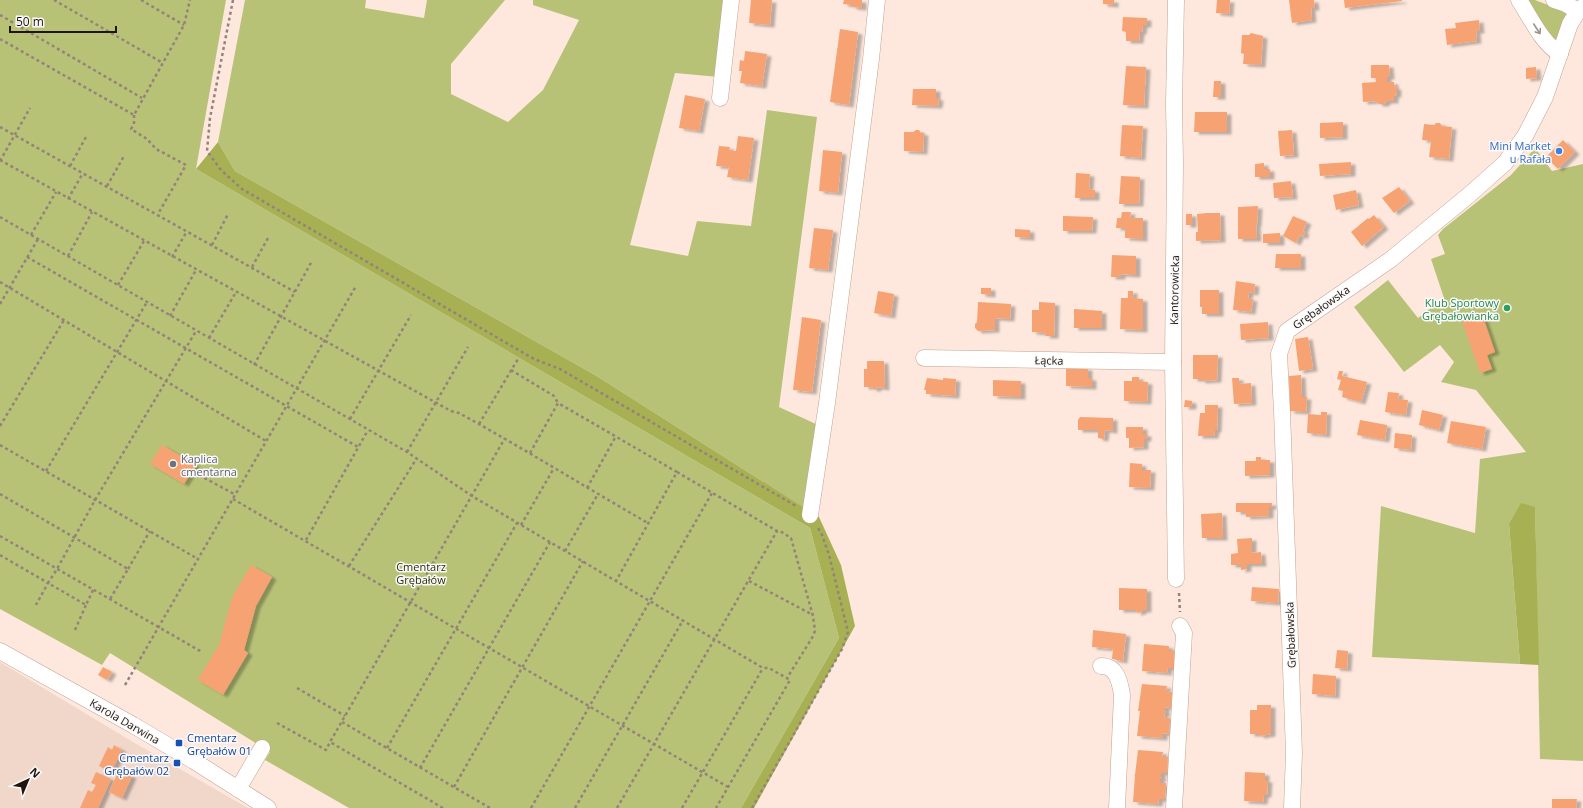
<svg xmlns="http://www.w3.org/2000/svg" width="1583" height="808" viewBox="0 0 1583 808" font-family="'Open Sans',sans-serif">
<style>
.built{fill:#f0d7ca}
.green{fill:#b8c277}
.forest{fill:#a7b153}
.building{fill:#f6a272;filter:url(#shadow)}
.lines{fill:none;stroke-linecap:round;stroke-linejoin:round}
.minor-casing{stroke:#c3a290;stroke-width:17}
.path{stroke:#94837a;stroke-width:2.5;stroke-dasharray:3 3;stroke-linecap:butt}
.minor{stroke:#fff;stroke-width:16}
.oneway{stroke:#9b9592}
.shop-dot{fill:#3f7fe0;stroke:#fafafa;stroke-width:1.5}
.leisure-dot{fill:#2e9e5b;stroke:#fafafa;stroke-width:1.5}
.worship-dot{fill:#6b7280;stroke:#fafafa;stroke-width:1.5}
.transit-dot{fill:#1a4fb4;stroke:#fafafa;stroke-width:1.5}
.labels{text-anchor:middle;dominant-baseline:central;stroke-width:3;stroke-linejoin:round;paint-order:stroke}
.shop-label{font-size:11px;fill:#366cbe;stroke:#fafafa;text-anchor:end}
.street-label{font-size:11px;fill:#20140d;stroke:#fafafa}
.leisure-label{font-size:11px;fill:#27864d;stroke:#fafafa;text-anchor:end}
.worship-label{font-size:11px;fill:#5b616d;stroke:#fafafa;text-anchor:start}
.park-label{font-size:11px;fill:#2a2d04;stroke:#fafafa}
.transit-label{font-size:11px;fill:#164399;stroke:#fafafa;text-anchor:start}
</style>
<defs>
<filter id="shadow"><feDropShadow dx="4.5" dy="2.5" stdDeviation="1" flood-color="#0004"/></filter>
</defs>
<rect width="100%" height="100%" fill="#fee8dd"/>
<path class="built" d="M0 662 133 742 248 808H0Z"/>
<g class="green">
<path d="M0 0H226L196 169 810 528 839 638 741 808H349L265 760 270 752 110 653 102 665 0 609Z"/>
<path d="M245 0H366L365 8 424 18 427 0H505L451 64V94L508 122 543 90 579 20 533 5V0H727L719 77 675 73 630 245 688 256 697 221 751 226 767 110 817 117 779 407 818 425 803 507 595 375 235 171 218 142Z"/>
<path d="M1528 0H1535L1566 12V17L1558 38 1554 40 1552 38Z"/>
<path d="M1535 148 1552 171 1583 164V761L1540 759 1535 507 1509 524 1520 664 1372 657 1381 506 1475 533 1480 459 1526 452 1476 390 1441 382 1454 362 1440 345 1404 372 1354 307 1388 280 1418 318 1444 298 1431 259 1445 254 1438 235 1443 229 1511 175Z"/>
</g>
<g class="forest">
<path d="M218 142 235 171 595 375 819 517 841 565 855 626 754 808H741L839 638 810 528 196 169Z"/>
<path d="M1521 503 1535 507 1539 665 1520 664 1509 524Z"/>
</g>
<g class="building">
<path d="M751 0H772L770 25 749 23Z"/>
<path d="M844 0H862V8L852 7V5L843 4Z"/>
<path d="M1103 0H1114V5L1103 4Z"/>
<path d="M1217 0H1230L1229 14 1216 13Z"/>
<path d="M1289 0H1314L1315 8H1311L1312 20 1292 23Z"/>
<path d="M1344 0H1402V1L1345 8Z"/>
<path d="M1123 17 1147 18V25H1143L1142 32H1140L1139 41H1126V32L1122 31Z"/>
<path d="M1479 20 1480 31H1476L1477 41 1447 45 1445 29 1456 28 1455 23Z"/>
<path d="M840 29 858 32 849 105 830 102Z"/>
<path d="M1251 33 1263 36 1261 65 1243 64 1244 54 1241 53 1242 35H1249Z"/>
<path d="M745 51 767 54 762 86 740 83 742 71H739L740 60 744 61Z"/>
<path d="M1371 65H1389L1390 77H1387V82H1394V86L1397 88V94L1394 96V101H1387L1384 104H1379L1376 101 1363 102 1362 83 1376 82V78H1371Z"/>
<path d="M1126 66 1146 67 1144 106 1123 105Z"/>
<path d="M1536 67 1537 78 1526 79V68Z"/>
<path d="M1214 81H1221V97H1213Z"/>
<path d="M913 89H936V98H939L938 106 912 105Z"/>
<path d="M685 95 705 99 699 131 679 128Z"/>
<path d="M1195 112H1227V132H1194Z"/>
<path d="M1343 122V137L1320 138V123Z"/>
<path d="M1436 123H1440L1442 126 1452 127 1449 159 1429 157 1431 141 1422 140 1424 124 1434 125Z"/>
<path d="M1122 125 1143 126 1141 158 1120 156Z"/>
<path d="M916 130H919L921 133H924L923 152 904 151V132H913Z"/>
<path d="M1292 130 1294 155 1280 156 1278 131Z"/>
<path d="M738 136 754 138 748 180 727 177 729 167 716 166 719 146 730 147 729 150 736 151Z"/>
<path d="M1563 140 1575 152 1558 169 1546 157Z"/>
<path d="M823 150 842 152 838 193 819 191Z"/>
<path d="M1351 162V174L1320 176 1319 164Z"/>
<path d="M1264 163V169H1270V177H1255V164Z"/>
<path d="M1076 173 1090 174 1089 189 1095 190V198H1075Z"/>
<path d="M1121 176 1140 177 1139 204H1119Z"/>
<path d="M1291 181 1293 197 1274 198 1273 183Z"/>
<path d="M1399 187 1410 201 1394 213 1382 198Z"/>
<path d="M1356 190 1359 205 1336 210 1333 195Z"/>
<path d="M1258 206 1257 224H1256L1257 239H1238V207Z"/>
<path d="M1122 212H1131L1130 218H1143V239L1125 238V228H1116L1117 218H1121Z"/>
<path d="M1207 213H1220L1221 240 1196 241V232H1198L1197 214Z"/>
<rect x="1186" y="214" width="6" height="11"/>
<path d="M1374 215 1384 227 1362 246 1351 232 1368 218 1369 219Z"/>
<path d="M1063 216 1093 217 1092 231H1063Z"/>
<path d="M1293 216 1307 222 1303 231 1305 232 1303 237 1300 235 1296 243 1283 236Z"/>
<path d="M814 228 833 230 828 270 809 268Z"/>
<path d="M1015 229 1030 230V238L1015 237Z"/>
<path d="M1280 233V243H1263V234Z"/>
<path d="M1276 254H1301V268H1275Z"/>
<path d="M1112 255 1136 256V275L1121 274V277H1111Z"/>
<path d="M1236 281 1255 284 1254 293 1249 292 1248 298 1253 299 1251 312 1233 310Z"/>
<path d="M981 288H991V295L981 294Z"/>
<path d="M1200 290H1219V314H1202V307H1200Z"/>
<path d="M878 291 894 294 891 316 874 313Z"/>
<path d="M1128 291H1133V298L1143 299V330L1120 329 1121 298H1128Z"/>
<path d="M978 302 1011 304 1010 319 995 318V330L978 331 975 328V324L977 322Z"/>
<path d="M1039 302 1055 303 1054 336H1045L1046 333 1032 332V310H1039Z"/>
<path d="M1074 309 1102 311V328H1074Z"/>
<path d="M1481 311 1495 352 1487 355 1492 369 1480 373 1461 318Z"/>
<path d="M802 317 821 320 812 392 793 390Z"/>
<path d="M1268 322 1269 338 1241 340 1240 324Z"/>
<path d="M1308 337 1313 369 1299 371 1295 339Z"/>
<path d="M1193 355H1218L1217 380 1201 381V379H1193Z"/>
<path d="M867 361H884L885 388 878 387 876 389H873L871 387H864V369H867Z"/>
<path d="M1066 367 1088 368V378H1092V387L1066 386Z"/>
<path d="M1339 371H1343L1342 376 1367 382 1361 402 1342 397 1343 391 1338 390 1341 380 1337 379Z"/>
<path d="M1301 375 1302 397H1307L1306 412 1290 411 1289 376Z"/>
<path d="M1132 377H1139V381L1148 382 1147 402 1124 401V381H1132Z"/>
<path d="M927 378 943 380V378L956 379 955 396 926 394V390H924Z"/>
<path d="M1232 378H1239V384L1251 383 1252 403 1234 404Z"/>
<path d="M993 380 1021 381V397L993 396Z"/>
<path d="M1388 392 1399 393 1398 399 1408 400 1406 415 1385 412Z"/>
<path d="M1185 400 1192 401V407H1184Z"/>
<path d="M1205 405H1218L1217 430H1215L1214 436H1198L1200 413H1205Z"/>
<path d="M1422 410 1443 415 1439 430 1419 425Z"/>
<path d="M1321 412H1327L1326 435 1307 433 1308 414 1321 415Z"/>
<path d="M1080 417 1113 418V431L1105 430 1104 439 1098 438V430H1078V420Z"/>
<path d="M1360 420 1387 425 1385 440 1357 435Z"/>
<path d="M1451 421 1486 427 1482 449 1447 443Z"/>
<path d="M1126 427H1143V434H1147V439H1144V447L1129 448V438H1126Z"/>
<path d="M1395 433 1412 435 1411 450 1394 448Z"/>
<path d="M162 445 196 465 184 484 150 464Z"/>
<path d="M1256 457H1261V460H1270V475L1245 476V461H1256Z"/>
<path d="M1130 463 1142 464V470H1151L1150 488 1129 487Z"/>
<path d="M1236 503H1272V507H1269V516L1246 517 1245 512H1236Z"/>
<path d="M1222 513 1223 538H1202L1201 514Z"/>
<path d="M1252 538V553L1261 552 1262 564H1247V569L1241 570V565H1231V554L1238 553 1237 539Z"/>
<path d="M251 565 272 577 256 606 244 650 248 653 223 695 198 680 219 645 232 598Z"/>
<path d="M1252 587 1279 589 1278 603 1251 601Z"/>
<path d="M1119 588 1147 589V610H1143L1141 612 1137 613 1136 610H1119Z"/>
<path d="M1093 630 1126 634 1123 661 1112 659 1113 649 1092 647Z"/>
<path d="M1144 644 1169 646V651H1175L1174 668H1168L1167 672H1169V673L1142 671Z"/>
<path d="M1337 650 1348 651 1347 669 1335 668Z"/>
<path d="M103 667 112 672 107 680 98 675Z"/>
<path d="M1313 674 1336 676 1335 696 1312 694Z"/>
<path d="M1142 684 1167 686 1166 691 1172 692 1171 708 1165 707V711L1166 713H1165L1164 717 1170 718 1169 734 1163 733V738L1137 736 1140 711H1138Z"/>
<path d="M1257 705H1271V734L1260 736 1259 734H1250V710H1257Z"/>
<path d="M114 745 122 750 111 772 99 766 108 747 112 750Z"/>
<path d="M1138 750 1163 752 1162 757H1168L1167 773H1161V777H1162V779H1160V783H1166L1165 799H1159L1158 804 1133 802 1135 776H1134L1135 775Z"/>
<path d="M119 770 132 776 122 798 109 792Z"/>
<path d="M96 772 111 779 98 808H80L88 790 92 792 96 785 91 783Z"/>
<path d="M1245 772 1265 773V780H1268L1267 795H1264L1263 802 1244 801Z"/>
<path d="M1552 799H1577L1576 808H1552Z"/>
</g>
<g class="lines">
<g class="minor-casing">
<g id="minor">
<path d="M1519 0C1531 18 1541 42 1560 54"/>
<path d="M1554 0 1566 4 1578 11"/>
<path d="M720 98 731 0"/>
<path d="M924 358 1173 362"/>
<path d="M810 515 827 403 871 59 877 0"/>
<path d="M1176 579 1173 362 1175 163 1174 104 1176 0"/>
<path d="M0 651 133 725 194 761 268 808"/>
<path d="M1101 666C1117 666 1120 682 1122 695L1117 808"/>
<path d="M238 789 262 748"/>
<path d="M1174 808 1184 633 1180 626"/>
<path d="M1292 808 1294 753 1282 411 1279 354 1287 331 1390 260 1469 195 1505 163 1525 136 1545 97 1570 24 1578 11 1583 7"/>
</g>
</g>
<g class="path">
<path d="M54 0 163 63"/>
<path d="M141 0 184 25"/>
<path d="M233 0 210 118 207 151 221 170 242 189 534 359 560 369 796 506"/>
<path d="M0 15 142 98"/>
<path d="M0 39 134 115 184 25 190 0"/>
<path d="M134 115V124L131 129 147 139 156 149 186 165 158 214"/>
<path d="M0 127 295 292"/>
<path d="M0 160 451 411 459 413C523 448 585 487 648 523"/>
<path d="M0 161 30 108"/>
<path d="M70 166 86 137"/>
<path d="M107 186 124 156"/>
<path d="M68 199 83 173"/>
<path d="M0 217 407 452 472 496 763 668H769L790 680 716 808"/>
<path d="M31 235 56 192"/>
<path d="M212 245 228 214"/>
<path d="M68 256 92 212"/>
<path d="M27 257 358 447"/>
<path d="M172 257 187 231"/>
<path d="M252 267 268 238"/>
<path d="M0 282 266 441"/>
<path d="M118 285 144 241"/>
<path d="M0 304 38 239"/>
<path d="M170 316 196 270"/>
<path d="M209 338 236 292"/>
<path d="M254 365 312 261"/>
<path d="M511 370 554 396 558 403"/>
<path d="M350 419 411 315"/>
<path d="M479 424 518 359"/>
<path d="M0 426 64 320"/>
<path d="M0 445 198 559"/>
<path d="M407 452 468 347"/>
<path d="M530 453 558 403 677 472 616 581"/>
<path d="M46 471 147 302"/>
<path d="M677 472 777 531H780L791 538 813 616 815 631 812 638 787 678"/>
<path d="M199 475 236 495"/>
<path d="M587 488 616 436"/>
<path d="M0 494 128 569 110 599"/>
<path d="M233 499 728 787"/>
<path d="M521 525 554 468"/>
<path d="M0 536 202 652"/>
<path d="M306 540 368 430"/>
<path d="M565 551 598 494"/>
<path d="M0 555 48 583 36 605"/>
<path d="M349 566 417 458"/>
<path d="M128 569 150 531"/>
<path d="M749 581 813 615"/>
<path d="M93 590 86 605 48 583 57 569 95 500 196 331"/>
<path d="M1179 593 1180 612"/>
<path d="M75 630 86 605"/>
<path d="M125 685 356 286"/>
<path d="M297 688 345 716"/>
<path d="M342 722 490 808"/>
<path d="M277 723 326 750 330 742"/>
<path d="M387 748 517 523"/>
<path d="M420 768 550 542"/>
<path d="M454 787 583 561"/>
<path d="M443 808 330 742 505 438"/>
<path d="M531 808 712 493"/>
<path d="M575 808 683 620"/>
<path d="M617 808 777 531"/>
<path d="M682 808 763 668"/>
<path d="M752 808 842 649 848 632 829 555 822 535 817 526"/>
</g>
<use href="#minor" class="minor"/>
</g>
<defs><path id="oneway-shaft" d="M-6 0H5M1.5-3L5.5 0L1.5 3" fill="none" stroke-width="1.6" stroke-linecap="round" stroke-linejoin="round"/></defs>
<use class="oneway" href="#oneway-shaft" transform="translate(1537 29) rotate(57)"/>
<circle class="shop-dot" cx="1559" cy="151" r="4"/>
<circle class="leisure-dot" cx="1507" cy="308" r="4"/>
<circle class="worship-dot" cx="173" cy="464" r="4"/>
<g class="transit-dot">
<rect x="175" y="739" width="8" height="8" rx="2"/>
<rect x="173" y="759" width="8" height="8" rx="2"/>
</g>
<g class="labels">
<g class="shop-label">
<text x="1551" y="145">Mini Market<tspan x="1551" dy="13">u Rafała</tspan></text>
</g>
<g class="street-label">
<text transform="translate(1174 290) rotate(-89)">Kantorowicka</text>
<text transform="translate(1321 307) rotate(-35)">Grębałowska</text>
<text transform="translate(1049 360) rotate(1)">Łącka</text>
<text transform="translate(1290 635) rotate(-92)">Grębałowska</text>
<text transform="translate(125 721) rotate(30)">Karola Darwina</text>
</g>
<g class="leisure-label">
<text x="1499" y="302">Klub Sportowy<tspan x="1499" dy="13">Grębałowianka</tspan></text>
</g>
<g class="worship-label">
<text x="181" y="458">Kaplica<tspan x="181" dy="13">cmentarna</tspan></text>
</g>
<g class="park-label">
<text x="421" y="566">Cmentarz<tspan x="421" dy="13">Grębałów</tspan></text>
</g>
<g class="transit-label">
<text x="187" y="737">Cmentarz<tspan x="187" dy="13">Grębałów 01</tspan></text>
<text x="169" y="757" text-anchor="end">Cmentarz<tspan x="169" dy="13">Grębałów 02</tspan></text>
</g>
</g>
<g transform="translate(28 780) rotate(44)" stroke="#fafafa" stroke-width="3" paint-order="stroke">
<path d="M0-3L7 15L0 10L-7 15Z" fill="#20140d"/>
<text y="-6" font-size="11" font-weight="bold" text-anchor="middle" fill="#20140d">N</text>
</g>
<path d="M10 26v6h106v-6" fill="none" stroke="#20140d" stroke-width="2"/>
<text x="16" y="26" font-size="12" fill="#20140d" stroke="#fafafa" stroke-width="3" paint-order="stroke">50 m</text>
</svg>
